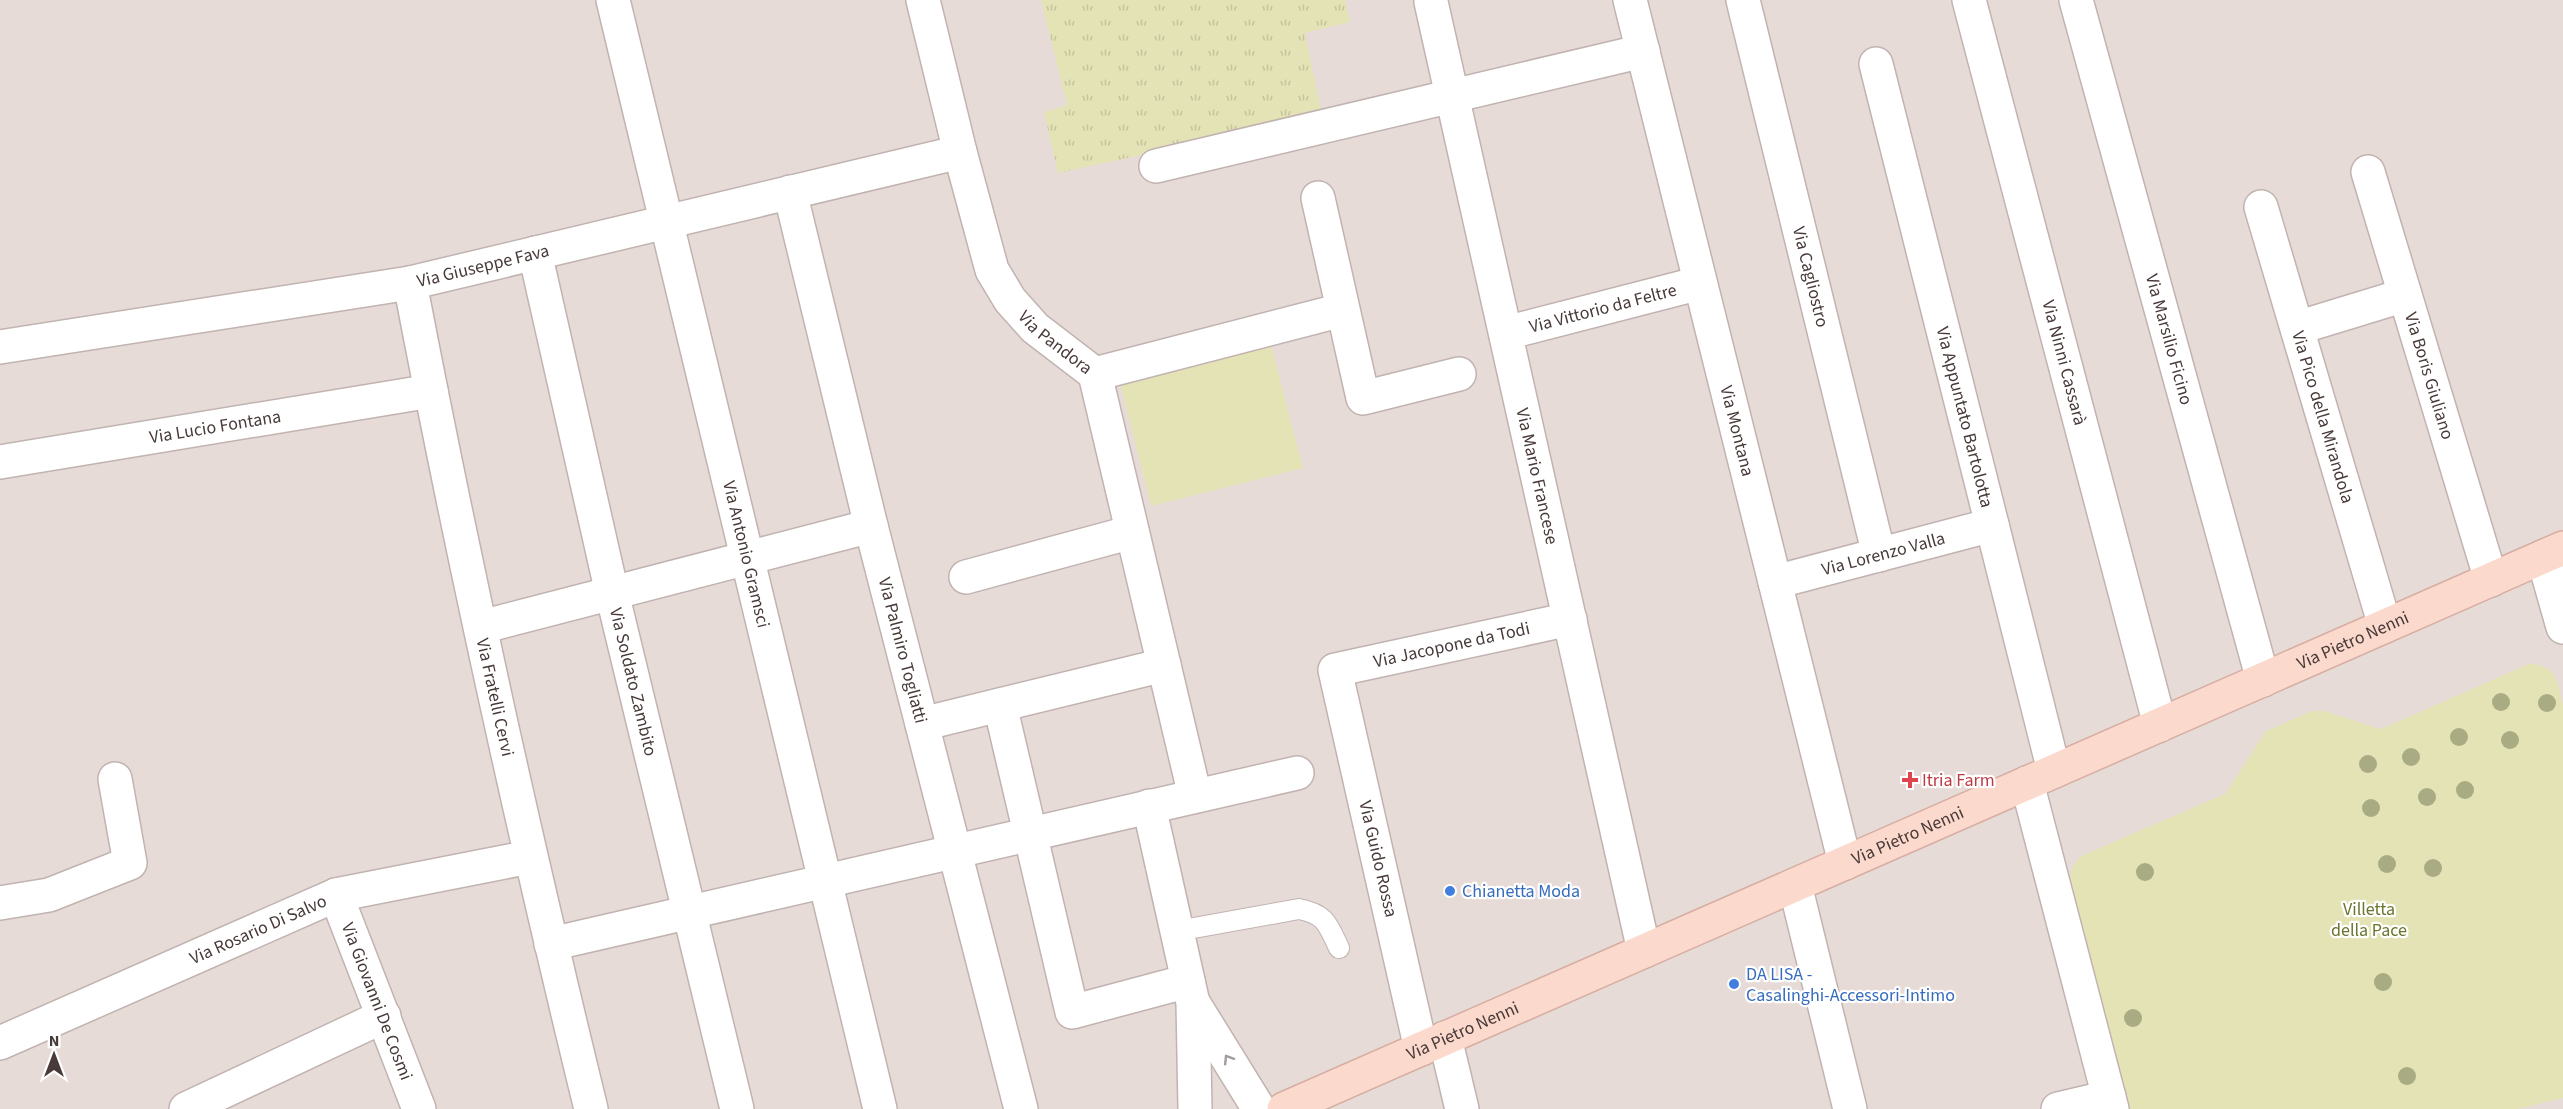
<svg xmlns="http://www.w3.org/2000/svg" width="2563" height="1109" viewBox="0 0 2563 1109" font-family="'Source Sans 3',sans-serif">
<style>
.residential{fill:#e7dbd8}
.grass{fill:url(#grass-tufts)}
.park{fill:#e4e3b6}
.lines{fill:none;stroke-linecap:round;stroke-linejoin:round}
.service-casing{stroke:#c1b3b0;stroke-width:22}
.minor-casing{stroke:#c1b3b0;stroke-width:36}
.secondary-casing{stroke:#d6aea1;stroke-width:36}
.service{stroke:#fff;stroke-width:20}
.minor{stroke:#fff;stroke-width:33}
.secondary{stroke:#fbd9cc;stroke-width:33}
.tree{fill:#a9ab83}
.oneway{stroke:#a39c9c}
.health-dot{fill:#e0444e;stroke:#fff;stroke-width:2}
.shop-dot{fill:#3f7fe0;stroke:#fff;stroke-width:2}
.labels{text-anchor:middle;dominant-baseline:central;stroke-width:4.5;stroke-linejoin:round;paint-order:stroke}
.street-label{font-size:18px;fill:#473a38;stroke:#fff}
.health-label{font-size:18px;fill:#be3a42;stroke:#fff;text-anchor:start}
.shop-label{font-size:18px;fill:#366cbe;stroke:#fff;text-anchor:start}
.park-label{font-size:18px;fill:#6c752f;stroke:#fff}
</style>
<defs>
<pattern id="grass-tufts" width="24" height="20" patternUnits="userSpaceOnUse" patternTransform="scale(1.5)"><rect width="24" height="20" fill="#e4e3b6"/><path d="M3 7l-1-3M5 7V3M7 7l1-3M15 17l-1-3M17 17v-4M19 17l1-3" fill="none" stroke="#c5c49d"/></pattern>
</defs>
<rect width="100%" height="100%" fill="#f3ecea"/>
<rect class="residential" x="0" y="0" width="2563" height="1109"/>
<path class="grass" d="M1041 0H1345L1350 22 1305 33 1322 116 1058 173 1044 112 1067 105Z"/>
<g class="park">
<path d="M1271 345 1303 468 1151 506 1120 383Z"/>
<path d="M2529 664C2556 664 2558 683 2563 705V1098L2518 1109H2130L2070 878 2073 866 2081 856 2225 794 2266 731 2312 711H2324L2381 729Z"/>
</g>
<g class="lines">
<g class="service-casing">
<path id="service" d="M1177 931 1299 909C1326 914 1328 925 1339 948"/>
</g>
<g class="minor-casing">
<g id="minor">
<path id="s1" d="M613 0 880 1109"/>
<path id="s2" d="M923 0 960 152 992 270 1010 300 1035 328 1095 374 1195 796"/>
<path id="s3" d="M1630 0 1845 863"/>
<path id="s4" d="M1743 0 1879 555"/>
<path id="s5" d="M1969 0 2160 725"/>
<path id="s6" d="M2076 0 2263 680"/>
<path id="s7" d="M1431 2 1644 951"/>
<path id="s8" d="M1876 64 2054 771"/>
<path d="M1156 166 1643 51"/>
<path id="s9" d="M2368 172 2491 580"/>
<path id="s10" d="M790 192 871 526 1021 1109"/>
<path d="M1318 198 1363 398 1459 374"/>
<path id="s11" d="M2261 207 2385 626"/>
<path id="s12" d="M535 253 612 593 737 1109"/>
<path id="s13" d="M410 283C463 560 524 835 591 1109"/>
<path d="M2297 328 2405 295"/>
<path id="s14" d="M1506 333 1700 283"/>
<path id="s15" d="M0 347 410 283 960 152"/>
<path d="M1095 374 1342 310"/>
<path id="s16" d="M0 462 431 391"/>
<path d="M2543 557 2563 627"/>
<path d="M966 577 1132 532"/>
<path id="s17" d="M1775 582 1992 525"/>
<path d="M481 627 871 526"/>
<path d="M1000 705 1072 1012 1188 981"/>
<path d="M922 724 1164 665"/>
<path d="M2027 783 2112 1109"/>
<path d="M1149 806 1193 1003 1195 1109"/>
<path d="M1795 885 1850 1109"/>
<path id="s18" d="M336 895 419 1109"/>
<path d="M0 903 49 895 130 863 115 779"/>
<path d="M551 944 1297 773"/>
<path d="M1194 1004 1259 1109"/>
<path d="M1445 1038 1462 1109"/>
<path id="s19" d="M0 1043 336 895 530 857"/>
<path id="s20" d="M1421 1049 1335 670 1570 619"/>
<path d="M186 1109 384 1016"/>
<path d="M2058 1109 2109 1097"/>
</g>
</g>
<g class="secondary-casing">
<g id="secondary">
<path id="s21" d="M1284 1109 2563 548"/>
</g>
</g>
<use href="#service" class="service"/>
<use href="#minor" class="minor"/>
<use href="#secondary" class="secondary"/>
</g>
<g class="tree">
<circle cx="2501" cy="702" r="9"/>
<circle cx="2547" cy="703" r="9"/>
<circle cx="2459" cy="737" r="9"/>
<circle cx="2510" cy="740" r="9"/>
<circle cx="2411" cy="757" r="9"/>
<circle cx="2368" cy="764" r="9"/>
<circle cx="2465" cy="790" r="9"/>
<circle cx="2427" cy="797" r="9"/>
<circle cx="2371" cy="808" r="9"/>
<circle cx="2387" cy="864" r="9"/>
<circle cx="2433" cy="868" r="9"/>
<circle cx="2145" cy="872" r="9"/>
<circle cx="2383" cy="982" r="9"/>
<circle cx="2133" cy="1018" r="9"/>
<circle cx="2407" cy="1076" r="9"/>
</g>
<defs><path id="oneway-chevron" d="M-2-3.5L2.5 0L-2 3.5" fill="none" stroke-width="1.6" stroke-linecap="round" stroke-linejoin="round" transform="scale(1.5)"/></defs>
<use class="oneway" href="#oneway-chevron" transform="translate(1228 1059) rotate(-122)"/>
<path class="health-dot" d="M1907 771h6v6h6v6h-6v6h-6v-6h-6v-6h6z"/>
<g class="shop-dot">
<circle cx="1450" cy="891" r="6"/>
<circle cx="1734" cy="984" r="6"/>
</g>
<g class="labels">
<g class="street-label">
<text stroke="none"><textPath href="#s15" startOffset="490">Via Giuseppe Fava</textPath></text>
<text stroke="none"><textPath href="#s4" startOffset="285">Via Cagliostro</textPath></text>
<text stroke="none"><textPath href="#s14" startOffset="100">Via Vittorio da Feltre</textPath></text>
<text stroke="none"><textPath href="#s6" startOffset="352">Via Marsilio Ficino</textPath></text>
<text stroke="none"><textPath href="#s2" startOffset="376">Via Pandora</textPath></text>
<text stroke="none"><textPath href="#s5" startOffset="375">Via Ninni Cassarà</textPath></text>
<text stroke="none"><textPath href="#s9" startOffset="213">Via Boris Giuliano</textPath></text>
<text stroke="none"><textPath href="#s8" startOffset="364">Via Appuntato Bartolotta</textPath></text>
<text stroke="none"><textPath href="#s11" startOffset="219">Via Pico della Mirandola</textPath></text>
<text stroke="none"><textPath href="#s16" startOffset="218">Via Lucio Fontana</textPath></text>
<text stroke="none"><textPath href="#s3" startOffset="444">Via Montana</textPath></text>
<text stroke="none"><textPath href="#s7" startOffset="486">Via Mario Francese</textPath></text>
<text stroke="none"><textPath href="#s17" startOffset="112">Via Lorenzo Valla</textPath></text>
<text stroke="none"><textPath href="#s1" startOffset="570">Via Antonio Gramsci</textPath></text>
<text stroke="none"><textPath href="#s21" startOffset="1167">Via Pietro Nenni</textPath></text>
<text stroke="none"><textPath href="#s20" startOffset="508">Via Jacopone da Todi</textPath></text>
<text stroke="none"><textPath href="#s10" startOffset="472">Via Palmiro Togliatti</textPath></text>
<text stroke="none"><textPath href="#s12" startOffset="440">Via Soldato Zambito</textPath></text>
<text stroke="none"><textPath href="#s13" startOffset="423">Via Fratelli Cervi</textPath></text>
<text stroke="none"><textPath href="#s21" startOffset="681">Via Pietro Nenni</textPath></text>
<text transform="translate(1378 859) rotate(77)">Via Guido Rossa</text>
<text stroke="none"><textPath href="#s19" startOffset="282">Via Rosario Di Salvo</textPath></text>
<text stroke="none"><textPath href="#s18" startOffset="114">Via Giovanni De Cosmi</textPath></text>
<text stroke="none"><textPath href="#s21" startOffset="195">Via Pietro Nenni</textPath></text>
</g>
<g class="health-label">
<text x="1922" y="780">Itria Farm</text>
</g>
<g class="shop-label">
<text x="1462" y="891">Chianetta Moda</text>
<text x="1746" y="974">DA LISA -<tspan x="1746" dy="21">Casalinghi-Accessori-Intimo</tspan></text>
</g>
<g class="park-label">
<text x="2369" y="909">Villetta<tspan x="2369" dy="21">della Pace</tspan></text>
</g>
</g>
<g transform="translate(54 1055)" stroke="#ffffff" stroke-width="4.5" paint-order="stroke">
<path d="M0-4.5L10 22L0 15L-10 22Z" fill="#473a38"/>
<text y="-9" font-size="16" font-weight="bold" text-anchor="middle" fill="#473a38">N</text>
</g>
</svg>
